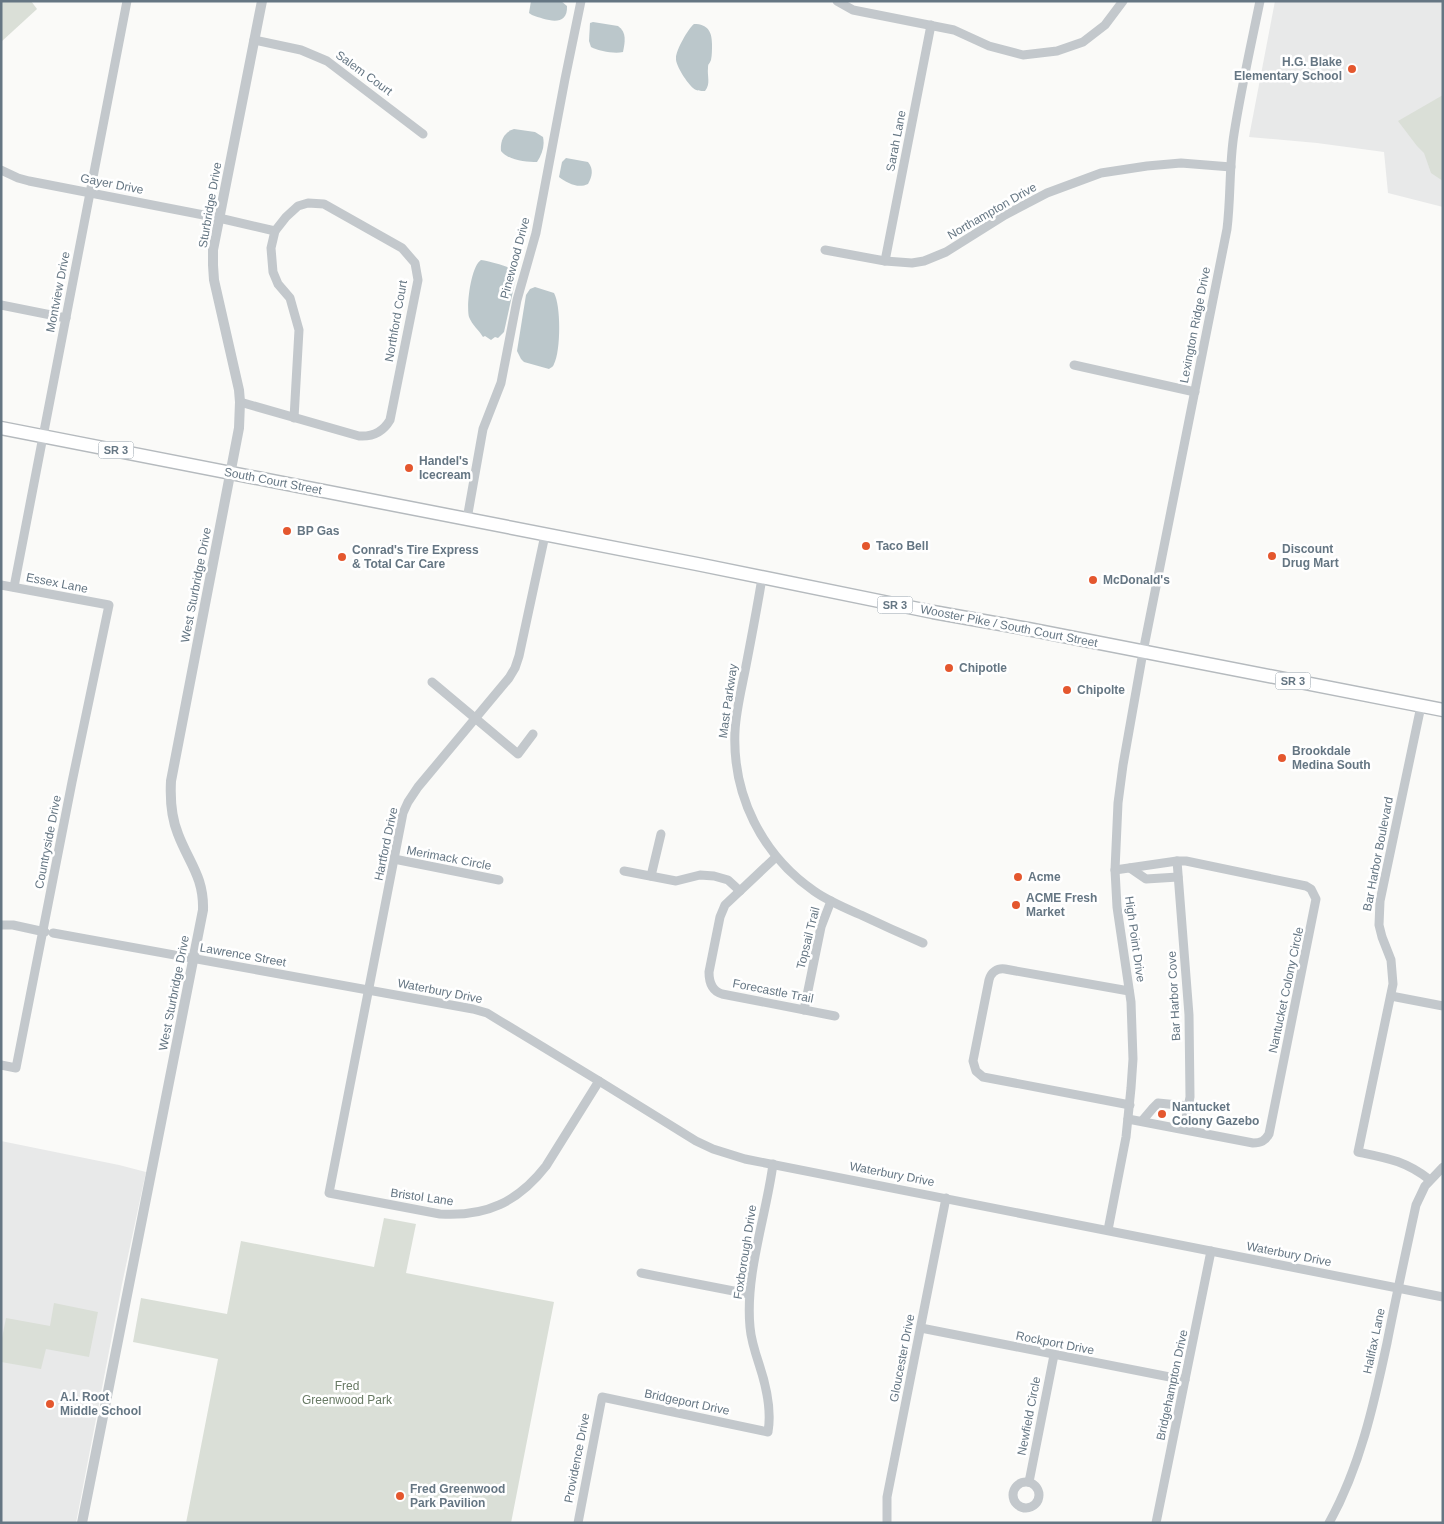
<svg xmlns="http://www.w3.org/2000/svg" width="1444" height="1524" viewBox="0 0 1444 1524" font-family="Arial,sans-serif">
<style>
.built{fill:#e8e9e9}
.green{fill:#dadfd7}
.water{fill:#bbc7cb}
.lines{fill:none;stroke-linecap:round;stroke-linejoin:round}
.primary-casing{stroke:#b5babe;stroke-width:15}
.minor{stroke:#c3c8cc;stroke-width:9}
.tertiary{stroke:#c3c8cc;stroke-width:10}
.primary{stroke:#fff;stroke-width:12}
.poi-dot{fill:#e4572e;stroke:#fff;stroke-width:2}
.labels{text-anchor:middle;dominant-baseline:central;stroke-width:5;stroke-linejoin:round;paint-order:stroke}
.shield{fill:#fff;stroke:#939fa8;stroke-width:1}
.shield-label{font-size:11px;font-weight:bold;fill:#657683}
.poi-label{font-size:12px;font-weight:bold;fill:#657683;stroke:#fff;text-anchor:start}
.street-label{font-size:12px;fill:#657683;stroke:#fff}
.park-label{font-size:12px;fill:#687a64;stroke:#fff}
</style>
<rect width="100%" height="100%" fill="#fafaf8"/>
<g class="built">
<path d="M1275 1H1443V207L1388 193 1384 152 1317 143 1249 137Z"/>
<path d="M1 1141 119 1165 146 1172 122 1284 76 1523H1Z"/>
</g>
<g class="green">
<path d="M1 1H31L37 9 1 42Z"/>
<path d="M1443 95V181L1431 173 1424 153 1417 146 1398 121Z"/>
<path d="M384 1218 416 1224 406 1273 554 1302 511 1523H186L218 1359 133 1342 141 1298 227 1314 241 1241 374 1267Z"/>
<path d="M54 1303 98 1312 89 1357 46 1349 41 1369 1 1362V1343L6 1318 50 1326Z"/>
</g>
<g class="water">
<path d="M531 1H561L567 6C568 28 546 20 532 15L529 13Z"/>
<path d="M593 22 618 26C627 32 625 42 623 52 614 54 599 51 591 47L589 41 590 23Z"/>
<path d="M694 24C708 24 712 32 712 44 712 50 712 55 711 60 709 65 708 63 708 68 707 76 711 84 705 91 701 91 696 91 693 88 688 84 675 65 676 58 676 50 688 29 694 24Z"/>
<path d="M514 129 535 132 543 137C545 146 542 154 537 162 526 162 508 160 501 151 500 141 504 132 514 129Z"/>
<path d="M566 158 588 162C594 169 592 177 588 184 578 189 567 183 559 177L562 162Z"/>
<path d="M481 260C492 262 510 266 517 273L504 332 498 338 495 337 491 340 485 336 483 337C479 330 472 325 469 317 466 306 471 266 481 260Z"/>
<path d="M535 287 554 293C561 305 561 351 554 364 553 367 552 367 549 369L524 362 521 359 517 351 526 295 530 289Z"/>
</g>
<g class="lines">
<g class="primary-casing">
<path id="primary" d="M1 428 697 564 933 612 1028 629 1443 710"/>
</g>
<g class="minor">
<path d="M837 1 853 10 954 30 989 46 1023 55 1057 51 1083 42 1105 25 1123 1"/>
<path d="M254 40 301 50 327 61 423 134"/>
<path d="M1 170 18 178 29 181 219 218 275 231 286 217 298 206 308 203 324 204 402 248 415 263 418 280 390 420C383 432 373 437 359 436L240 402"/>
<path d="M275 231 271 248 273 272 278 284 290 298 299 330 294 418"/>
<path d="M825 250 885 261 912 263 924 261 946 252 1005 215 1047 193 1101 173 1147 166 1181 163 1231 167"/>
<path d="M885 261 931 25"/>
<path d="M1 305 66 318"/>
<path d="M1074 365 1195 392"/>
<path d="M467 519 483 429 501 383 517 300 536 233 565 79 581 1"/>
<path d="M545 535 519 656 515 668 509 678 418 787 408 802 403 813 329 1193 440 1214C486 1217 518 1202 546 1166L599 1081"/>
<path d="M762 578C757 609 751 640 745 671 741 691 736 711 735 731 732 795 762 855 814 891 828 901 845 908 861 915 882 925 902 934 923 943"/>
<path d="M1 585 109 605 72 782 16 1068 1 1065"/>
<path d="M14 587 127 1"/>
<path d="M432 682 518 754 533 734"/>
<path d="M1421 706 1380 901 1379 925 1382 937 1391 960 1393 984 1358 1152C1387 1158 1406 1161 1430 1180"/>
<path d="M776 857 725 905 720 917 709 972C709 982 712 991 722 994L835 1016"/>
<path d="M394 859 499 880"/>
<path d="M1177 861 1189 1015 1190 1097 1184 1129"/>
<path d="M1130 868 1146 879 1178 877"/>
<path d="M1115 870 1177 861H1186L1306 886 1311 889 1316 899 1269 1134C1265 1141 1261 1143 1253 1143L1128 1119"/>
<path d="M624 871 676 881 700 875 714 876 728 880 740 891"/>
<path d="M651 876 661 834"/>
<path d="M1 925H13L45 932"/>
<path d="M53 933 473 1009 487 1013 500 1021 599 1081 696 1141 713 1149 745 1159 1443 1297"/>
<path d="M1129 991 1005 969C997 968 991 972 989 980L973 1061 976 1071 983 1077 1130 1105"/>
<path d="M1391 996 1443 1006"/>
<path d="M804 1010 821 927 831 901"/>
<path d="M1142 1121 1153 1108 1158 1103 1188 1106"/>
<path d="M1108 1230 1126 1137 1131 1088 1133 1059 1131 1002 1117 907 1115 870 1118 803 1123 765 1143 652 1227 229C1231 197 1229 165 1234 134 1241 89 1251 45 1260 1"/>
<path d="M641 1273 749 1294"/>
<path d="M921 1328 1185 1380"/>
<circle cx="1026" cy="1495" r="13"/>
<path d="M1029 1482 1054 1355"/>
<path d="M578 1523 602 1397 768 1432C772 1409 766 1385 759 1364 755 1352 751 1340 750 1327 745 1274 766 1217 773 1164"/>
<path d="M887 1523V1497L946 1198"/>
<path d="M1156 1523 1211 1251"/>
<path d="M1329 1523C1360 1467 1374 1404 1387 1343 1396 1297 1406 1251 1416 1205L1425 1186 1443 1167"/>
</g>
<path class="tertiary" d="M82 1523 203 910C204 877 189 863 178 834 171 817 170 800 171 781L239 428 240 402 239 390 214 280 213 265V250L262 1"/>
<use href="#primary" class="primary"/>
</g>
<g class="poi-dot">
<circle cx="1352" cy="69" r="5"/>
<circle cx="409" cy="468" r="5"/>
<circle cx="287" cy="531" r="5"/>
<circle cx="866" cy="546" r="5"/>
<circle cx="1272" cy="556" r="5"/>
<circle cx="342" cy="557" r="5"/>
<circle cx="1093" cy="580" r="5"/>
<circle cx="949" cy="668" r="5"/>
<circle cx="1067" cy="690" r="5"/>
<circle cx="1282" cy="758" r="5"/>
<circle cx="1018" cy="877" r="5"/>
<circle cx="1016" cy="905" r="5"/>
<circle cx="1162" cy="1114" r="5"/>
<circle cx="50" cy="1404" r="5"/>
<circle cx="400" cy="1496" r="5"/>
</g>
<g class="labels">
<g class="shield">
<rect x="98.5" y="441.5" width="35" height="17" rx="4"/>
<rect x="877.5" y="596.5" width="35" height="17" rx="4"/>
<rect x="1275.5" y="672.5" width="35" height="17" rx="4"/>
</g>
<g class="shield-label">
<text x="116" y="450">SR 3</text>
<text x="895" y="605">SR 3</text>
<text x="1293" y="681">SR 3</text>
</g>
<g class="poi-label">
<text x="1342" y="62" text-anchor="end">H.G. Blake<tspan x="1342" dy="14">Elementary School</tspan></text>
<text x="419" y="461">Handel's<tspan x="419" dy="14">Icecream</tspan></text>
<text x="297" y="531">BP Gas</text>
<text x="876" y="546">Taco Bell</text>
<text x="1282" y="549">Discount<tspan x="1282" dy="14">Drug Mart</tspan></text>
<text x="352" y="550">Conrad's Tire Express<tspan x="352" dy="14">&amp; Total Car Care</tspan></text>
<text x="1103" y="580">McDonald's</text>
<text x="959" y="668">Chipotle</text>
<text x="1077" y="690">Chipolte</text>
<text x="1292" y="751">Brookdale<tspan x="1292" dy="14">Medina South</tspan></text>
<text x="1028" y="877">Acme</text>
<text x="1026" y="898">ACME Fresh<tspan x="1026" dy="14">Market</tspan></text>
<text x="1172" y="1107">Nantucket<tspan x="1172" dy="14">Colony Gazebo</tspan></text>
<text x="60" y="1397">A.I. Root<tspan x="60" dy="14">Middle School</tspan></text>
<text x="410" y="1489">Fred Greenwood<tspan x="410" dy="14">Park Pavilion</tspan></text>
</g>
<g class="street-label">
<text transform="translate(364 73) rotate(36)">Salem Court</text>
<text transform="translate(896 141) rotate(-79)">Sarah Lane</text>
<text transform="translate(112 184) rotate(11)">Gayer Drive</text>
<text transform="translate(210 205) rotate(-80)">Sturbridge Drive</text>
<text transform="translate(992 211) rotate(-30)">Northampton Drive</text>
<text transform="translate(515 258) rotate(-75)">Pinewood Drive</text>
<text transform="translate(58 292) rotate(-79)">Montview Drive</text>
<text transform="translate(396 321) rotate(-80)">Northford Court</text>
<text transform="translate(1195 325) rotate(-79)">Lexington Ridge Drive</text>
<text transform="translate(273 481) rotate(11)">South Court Street</text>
<text transform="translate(57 583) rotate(11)">Essex Lane</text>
<text transform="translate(196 585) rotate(-79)">West Sturbridge Drive</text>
<text transform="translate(1009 626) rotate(11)">Wooster Pike / South Court Street</text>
<text transform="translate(728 701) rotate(-82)">Mast Parkway</text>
<text transform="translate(48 842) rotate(-79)">Countryside Drive</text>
<text transform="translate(386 844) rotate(-78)">Hartford Drive</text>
<text transform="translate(1378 854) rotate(-79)">Bar Harbor Boulevard</text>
<text transform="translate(449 858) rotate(11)">Merimack Circle</text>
<text transform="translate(808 938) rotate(-76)">Topsail Trail</text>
<text transform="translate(1135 939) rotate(82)">High Point Drive</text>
<text transform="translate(243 955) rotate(10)">Lawrence Street</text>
<text transform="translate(1286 990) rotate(-78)">Nantucket Colony Circle</text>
<text transform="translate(440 991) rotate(11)">Waterbury Drive</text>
<text transform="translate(773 991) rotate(11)">Forecastle Trail</text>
<text transform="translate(174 993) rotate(-79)">West Sturbridge Drive</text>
<text transform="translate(1174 996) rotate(-93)">Bar Harbor Cove</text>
<text transform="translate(892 1174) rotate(11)">Waterbury Drive</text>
<text transform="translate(422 1197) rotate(8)">Bristol Lane</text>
<text transform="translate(745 1252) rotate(-81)">Foxborough Drive</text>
<text transform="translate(1289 1254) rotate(11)">Waterbury Drive</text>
<text transform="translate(1374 1341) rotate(-78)">Halifax Lane</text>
<text transform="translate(1055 1343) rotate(11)">Rockport Drive</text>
<text transform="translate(902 1358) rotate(-79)">Gloucester Drive</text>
<text transform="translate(1172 1385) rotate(-78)">Bridgehampton Drive</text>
<text transform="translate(687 1402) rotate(12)">Bridgeport Drive</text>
<text transform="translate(1029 1416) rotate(-79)">Newfield Circle</text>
<text transform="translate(577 1458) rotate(-79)">Providence Drive</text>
</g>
<g class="park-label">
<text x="347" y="1386">Fred<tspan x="347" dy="14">Greenwood Park</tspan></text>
</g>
</g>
<rect width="1444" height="1524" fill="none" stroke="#657683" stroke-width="5"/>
</svg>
